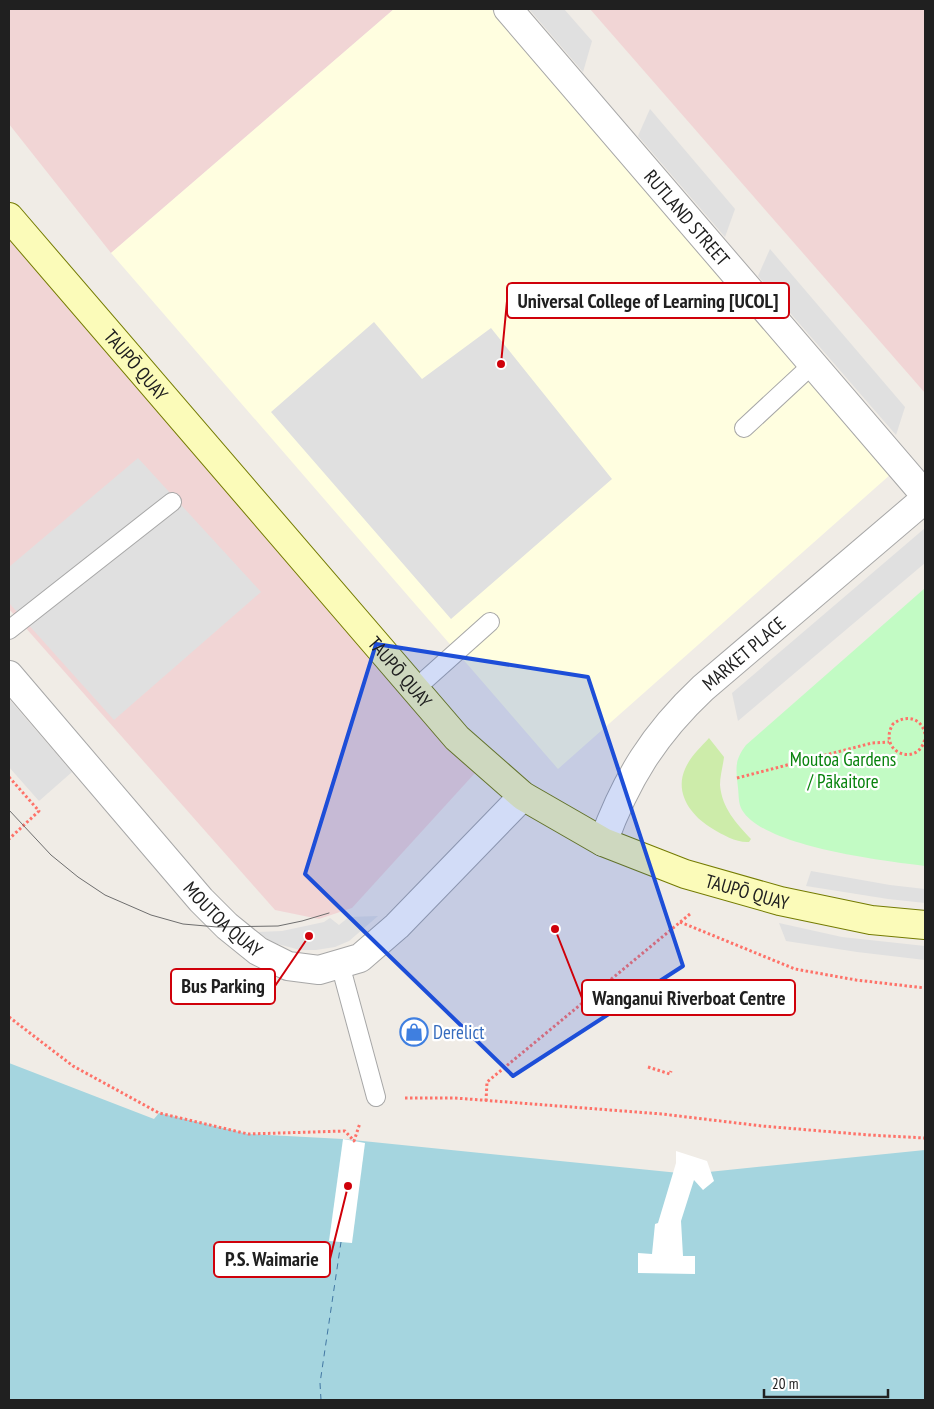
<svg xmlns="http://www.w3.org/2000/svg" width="934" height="1409" viewBox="0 0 934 1409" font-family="'PT Sans Narrow',sans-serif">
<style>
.commercial{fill:#f1d5d5}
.education{fill:#fffee0}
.grass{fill:#cdecaa}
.park{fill:#c2fbc4}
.parking{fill:#e0e0e0}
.water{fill:#a5d5df}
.pier{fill:#fff}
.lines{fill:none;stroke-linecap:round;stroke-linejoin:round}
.ferry{stroke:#4277a3;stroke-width:1;stroke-dasharray:6 5;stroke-linecap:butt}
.service-casing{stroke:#a7a7a7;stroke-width:20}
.minor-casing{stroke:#a7a7a7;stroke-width:30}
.secondary-casing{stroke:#747b02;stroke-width:30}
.path{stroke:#fe7269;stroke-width:3;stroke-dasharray:2.5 2.5;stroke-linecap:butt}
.service{stroke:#fff;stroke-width:18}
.minor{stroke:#fff;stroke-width:28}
.secondary{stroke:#fbfbb9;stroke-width:28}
.tram{stroke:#6e6e6e;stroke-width:1}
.marked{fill:#1d4ed8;fill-opacity:0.2;stroke:#1d4ed8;stroke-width:4;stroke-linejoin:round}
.labels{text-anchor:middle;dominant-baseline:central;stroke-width:4.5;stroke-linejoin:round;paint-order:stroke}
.street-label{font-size:19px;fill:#202020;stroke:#fff}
.park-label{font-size:19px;fill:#08830d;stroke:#fff}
.shop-label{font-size:19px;fill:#366cbe;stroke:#fff;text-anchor:start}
.leader{fill:none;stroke:#cf000a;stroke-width:2}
.callout-dot{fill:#cf000a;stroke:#fff;stroke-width:2}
.callout{fill:#fff;stroke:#cf000a;stroke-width:2}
.callout-label{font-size:20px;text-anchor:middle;font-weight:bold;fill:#202020}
</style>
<rect width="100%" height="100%" fill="#f0ece6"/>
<g class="commercial">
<path d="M9 9H394L111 253 9 124Z"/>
<path d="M590 9H925V393Z"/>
<path d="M9 229 475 773 352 908 319 919 275 910 9 609Z"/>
</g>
<path class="education" d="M394 9H491L891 474 558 769 111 253Z"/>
<path class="grass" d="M709 738 724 757C723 766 720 776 720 785 722 808 736 823 751 839L749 842C737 843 723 835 713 829 692 817 674 794 685 769 690 757 700 748 709 738Z"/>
<path class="park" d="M925 588V866C884 861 764 847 742 810 738 803 739 795 738 788 736 768 734 761 746 745Z"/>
<g class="parking">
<path d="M529 9H564L592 41 583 72Z"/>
<path d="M650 109 735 209 725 237 638 136Z"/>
<path d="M770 249 905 407 896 435 758 276Z"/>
<path d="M374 322 422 379 491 328 612 479 451 619 271 412Z"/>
<path d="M138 458 261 592 114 720 9 603V567Z"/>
<path d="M925 528V563L738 721 732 693Z"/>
<path d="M9 699 72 772 39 801 9 767Z"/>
<path d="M811 871 890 885 925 889V903L888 899 806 886Z"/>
<path d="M378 916 349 941 335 947 316 950H300L274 943 257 932 282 931 324 922 330 918 339 925 349 917Z"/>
<path d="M779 923 842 937 925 946V960L857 952 786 941Z"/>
</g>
<path class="water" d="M9 1063 154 1119 159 1113 248 1134 343 1139 689 1174 925 1150V1400H9Z"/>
<g class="pier">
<path d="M343 1139 365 1143 352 1243 329 1241Z"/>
<path d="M676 1151 707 1161 714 1181 703 1190 694 1180 681 1221 683 1256H695V1274L638 1273V1253L652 1254 655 1224 658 1223 676 1163Z"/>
</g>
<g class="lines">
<path class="ferry" d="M321 1400 320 1383 341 1242"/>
<g class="service-casing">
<g id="service">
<path d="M744 428 813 364"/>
<path d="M9 630 172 502"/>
<path d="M415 689 490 622"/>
<path d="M340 964 376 1097"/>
</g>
</g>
<g class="minor-casing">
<g id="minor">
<path id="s1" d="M508 9 925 495"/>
<path id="s2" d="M9 675 201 900 227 926 258 951 288 966 319 970 360 958 397 926 523 796"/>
<path id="s3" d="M603 842C626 779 654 734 703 688L925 499"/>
</g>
</g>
<g class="secondary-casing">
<g id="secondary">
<path id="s4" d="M9 217 457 738 523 796 603 842 685 874 780 901 871 920 925 925"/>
</g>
</g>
<g class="path">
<path d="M925 734C922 718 906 714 893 724 876 752 919 769 925 738"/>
<path d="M9 777 39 811 9 839"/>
<path d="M737 778 872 743 889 742"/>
<path d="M680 922 795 969 856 980 925 988"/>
<path d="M9 1017 73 1066 159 1113 248 1134 345 1131 354 1141 360 1123"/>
<path d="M648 1067 670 1074 671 1071"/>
<path d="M405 1098H455L662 1114 762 1126 869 1135 925 1138"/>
<path d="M486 1101 487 1082 690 914"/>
</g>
<use href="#service" class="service"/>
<use href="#minor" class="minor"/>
<use href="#secondary" class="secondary"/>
<path class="tram" d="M9 810 51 855 78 877 105 895 151 915 183 924 217 927 278 926 302 921 329 913"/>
</g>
<path class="marked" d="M376 644 588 677 683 966 513 1076 305 874Z"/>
<defs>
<g id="shop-ring" transform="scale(1.4375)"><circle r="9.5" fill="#fff" stroke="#3f7fe0" stroke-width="1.5"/><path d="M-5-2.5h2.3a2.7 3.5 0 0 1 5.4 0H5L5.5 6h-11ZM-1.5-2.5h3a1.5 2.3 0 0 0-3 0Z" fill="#3f7fe0"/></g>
</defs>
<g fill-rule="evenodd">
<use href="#shop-ring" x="414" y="1032"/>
</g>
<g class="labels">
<g class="street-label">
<text stroke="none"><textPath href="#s1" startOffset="275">RUTLAND STREET</textPath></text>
<text stroke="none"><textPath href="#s4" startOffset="195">TAUPŌ QUAY</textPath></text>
<text stroke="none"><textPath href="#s3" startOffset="239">MARKET PLACE</textPath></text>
<text stroke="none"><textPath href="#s4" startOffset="600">TAUPŌ QUAY</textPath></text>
<text stroke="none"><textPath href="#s4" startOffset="1020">TAUPŌ QUAY</textPath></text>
<text stroke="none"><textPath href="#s2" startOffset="325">MOUTOA QUAY</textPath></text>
</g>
<g class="park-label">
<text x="843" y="759">Moutoa Gardens<tspan x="843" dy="22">/ Pākaitore</tspan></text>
</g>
<g class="shop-label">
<text x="433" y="1032">Derelict</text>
</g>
</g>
<path class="leader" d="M501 364L507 301M309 936L275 986M555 929L582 998M348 1186L330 1259"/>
<g class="callout-dot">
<circle cx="501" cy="364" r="5"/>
<circle cx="309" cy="936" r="5"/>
<circle cx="555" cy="929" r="5"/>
<circle cx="348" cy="1186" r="5"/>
</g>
<g class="callout">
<rect x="507" y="283" width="282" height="35" rx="5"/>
<rect x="171" y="969" width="104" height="35" rx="5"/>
<rect x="582" y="980" width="213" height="35" rx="5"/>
<rect x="214" y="1242" width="116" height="35" rx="5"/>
</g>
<g class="callout-label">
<text x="648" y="308">Universal College of Learning [UCOL]</text>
<text x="223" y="993">Bus Parking</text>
<text x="689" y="1005">Wanganui Riverboat Centre</text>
<text x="272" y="1266">P.S. Waimarie</text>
</g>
<rect width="934" height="1409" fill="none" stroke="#202020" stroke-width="20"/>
<path d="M764 1389v8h124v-8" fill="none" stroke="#202020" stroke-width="2.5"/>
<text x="772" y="1389" font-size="15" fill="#202020" stroke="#ffffff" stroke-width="4" paint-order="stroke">20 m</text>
</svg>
